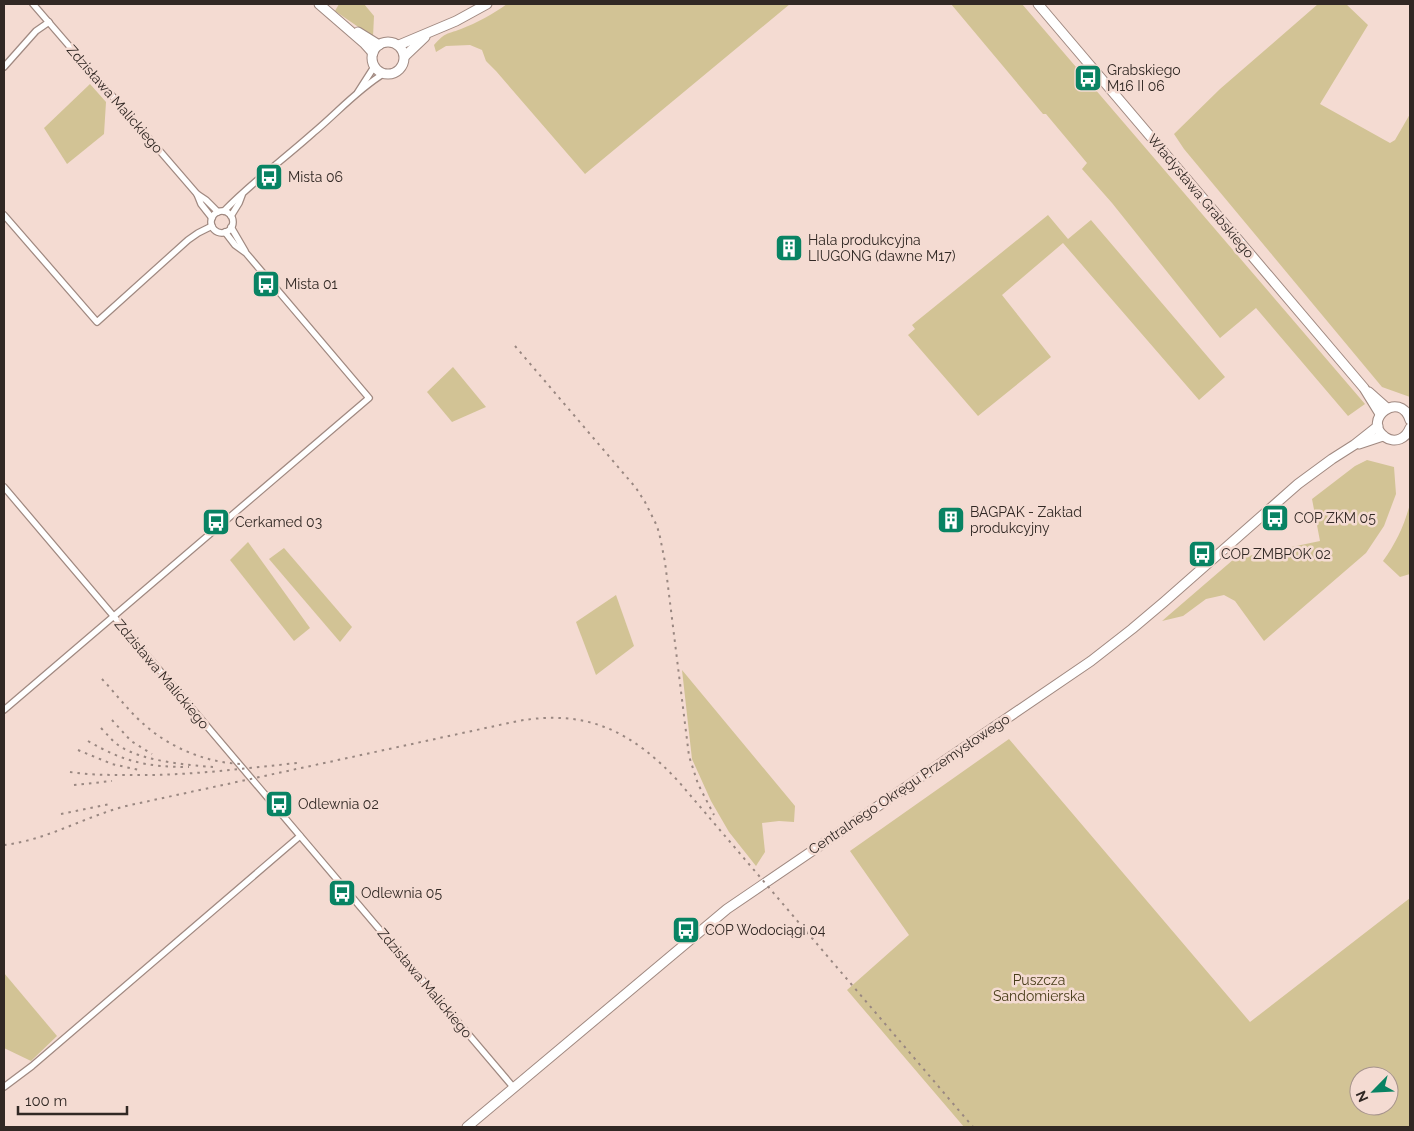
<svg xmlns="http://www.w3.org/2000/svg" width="1414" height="1131" viewBox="0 0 1414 1131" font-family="Raleway,sans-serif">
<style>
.green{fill:#d2c395;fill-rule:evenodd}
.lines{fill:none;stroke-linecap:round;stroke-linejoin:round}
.street-casing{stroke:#a08981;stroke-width:8}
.secondary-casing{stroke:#a08981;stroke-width:11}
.street{stroke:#fff;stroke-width:5.5}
.secondary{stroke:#fff;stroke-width:9}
.rail{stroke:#998781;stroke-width:2;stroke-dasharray:2.5 5;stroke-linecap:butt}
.labels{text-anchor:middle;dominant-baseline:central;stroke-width:5;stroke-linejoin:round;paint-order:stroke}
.poi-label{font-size:14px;fill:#312824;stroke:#f4dbd2;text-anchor:start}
.street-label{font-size:14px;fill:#312824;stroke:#f4dbd2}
.park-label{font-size:14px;fill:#483d1a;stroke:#f4dbd2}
</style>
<rect width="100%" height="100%" fill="#f4dbd2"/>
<g class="green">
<path d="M339 4H364L374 16 373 37 335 11Z"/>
<path d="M507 4H790L585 174 496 71 486 61 482 50 470 45 446 46 436 52 434 45C446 32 445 35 461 29 477 23 493 14 507 4Z"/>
<path d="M951 4H1022L1365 404 1348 416 1256 308 1220 338 1112 203 1082 169 1087 163 1046 114H1043Z"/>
<path d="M1318 4H1346L1368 25 1320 104 1390 143 1395 140 1410 114V397L1382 387 1184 149 1174 134 1220 89Z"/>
<path d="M90 84 106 102 104 134 67 164 44 128Z"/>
<path d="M1048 215 1068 239 1091 220 1225 377 1199 400 1063 243 1002 295 1051 357 978 416 908 335 915 329 912 325Z"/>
<path d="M453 367 486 407 452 422 427 392Z"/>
<path d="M1367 460 1394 467 1396 494 1384 526 1366 553 1264 641 1235 601 1224 595 1206 599 1183 616 1162 621 1234 559 1320 541 1312 499 1355 466Z"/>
<path d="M1410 504V574L1400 577 1383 561C1396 543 1404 526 1410 504Z"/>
<path d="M248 542 310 628 294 641 230 560Z"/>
<path d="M284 548 352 627 340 642 269 559Z"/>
<path d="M616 595 634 646 596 675 576 622Z"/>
<path d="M682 670 795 806 794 822 779 821 762 823 765 852 756 866 729 832 711 801 692 759Z"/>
<path d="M1009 739 1250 1022 1410 898V1127H964L847 990 909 935 850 851ZM1359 1076H1389V1106H1359Z"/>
<path d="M4 973 57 1036 31 1061 4 1048Z"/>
</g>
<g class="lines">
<g class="street-casing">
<g id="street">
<path d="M33 4 197 194 201 204 212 218"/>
<path d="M4 67 36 31 49 22"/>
<path d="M358 92 374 67"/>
<path d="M197 194 206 200 218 212"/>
<path d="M224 211C251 183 284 159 313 133 336 114 357 90 383 74"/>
<circle cx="222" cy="222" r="11"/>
<path d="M4 215 97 322 188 240 198 233 212 226"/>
<path d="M231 216 239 203 242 195"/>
<path d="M231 227 245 251"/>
<path d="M4 487 514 1088"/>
<path d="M4 710 369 398 246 253 235 245 225 232"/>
<path d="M4 1087 32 1066 300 836"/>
</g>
</g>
<g class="secondary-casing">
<g id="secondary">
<path d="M319 4 364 43 373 53"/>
<path d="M1038 4 1364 388 1380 414"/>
<path d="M358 32 379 45"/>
<circle cx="388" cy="58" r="16"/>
<path d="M399 45 456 21 487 4"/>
<path d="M405 56 425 37"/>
<path d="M1369 392 1387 408"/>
<path d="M1410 420C1400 389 1361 420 1385 437 1389 440 1395 441 1400 439 1405 437 1408 433 1410 428"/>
<path d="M1359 444 1383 436"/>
<path d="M467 1127 727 909 1091 661 1132 629 1164 602 1298 484 1332 459 1354 445 1378 426"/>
</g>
</g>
<use href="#street" class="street"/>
<use href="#secondary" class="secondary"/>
<g class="rail">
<path d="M515 346 636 488 645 502 657 526 660 537 665 562 689 756 698 784 714 815"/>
<path d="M102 679C117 695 130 713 147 727 173 749 208 763 242 764"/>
<path d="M112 720 131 741 152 754"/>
<path d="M101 728C108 735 113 742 121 747 144 761 186 765 213 767"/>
<path d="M88 741C124 762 147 767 189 767"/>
<path d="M78 750 112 764 139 770"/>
<path d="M70 772C89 775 108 775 128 775 185 776 240 769 297 763"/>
<path d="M74 785 112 781"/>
<path d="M61 814 110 804"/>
<path d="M4 845C47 840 84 817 126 806L518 721C587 709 632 731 679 782L973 1127"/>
</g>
</g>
<defs>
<g id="bus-square" transform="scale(1.4375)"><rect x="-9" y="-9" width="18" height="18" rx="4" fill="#088363" stroke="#f4dbd2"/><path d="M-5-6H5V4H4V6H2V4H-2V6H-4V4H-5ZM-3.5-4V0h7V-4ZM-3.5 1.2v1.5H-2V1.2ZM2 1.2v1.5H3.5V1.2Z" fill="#fff"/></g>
<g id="building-square" transform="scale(1.4375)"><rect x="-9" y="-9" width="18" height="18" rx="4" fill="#088363" stroke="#f4dbd2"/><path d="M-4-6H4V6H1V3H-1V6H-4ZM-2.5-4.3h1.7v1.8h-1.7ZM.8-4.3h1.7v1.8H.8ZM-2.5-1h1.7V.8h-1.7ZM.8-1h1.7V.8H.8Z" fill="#fff"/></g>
</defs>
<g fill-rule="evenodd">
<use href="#bus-square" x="1088" y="78"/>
<use href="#bus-square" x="269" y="177"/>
<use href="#building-square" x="789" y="248"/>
<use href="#bus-square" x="266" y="284"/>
<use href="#bus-square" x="1275" y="518"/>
<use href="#building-square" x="951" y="520"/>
<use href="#bus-square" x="216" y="522"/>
<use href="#bus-square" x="1202" y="554"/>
<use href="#bus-square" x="279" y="804"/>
<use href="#bus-square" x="342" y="893"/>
<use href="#bus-square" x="686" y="930"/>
</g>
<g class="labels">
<g class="poi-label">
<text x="1107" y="70">Grabskiego<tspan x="1107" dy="16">M16 II 06</tspan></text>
<text x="288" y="177">Mista 06</text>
<text x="808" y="240">Hala produkcyjna<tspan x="808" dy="16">LIUGONG (dawne M17)</tspan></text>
<text x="285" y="284">Mista 01</text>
<text x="970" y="512">BAGPAK - Zakład<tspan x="970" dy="16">produkcyjny</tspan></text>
<text x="1294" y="518">COP ZKM 05</text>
<text x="235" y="522">Cerkamed 03</text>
<text x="1221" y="554">COP ZMBPOK 02</text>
<text x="298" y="804">Odlewnia 02</text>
<text x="361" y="893">Odlewnia 05</text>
<text x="705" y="930">COP Wodociągi 04</text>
</g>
<g class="street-label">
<text transform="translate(115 99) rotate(49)">Zdzisława Malickiego</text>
<text transform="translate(1201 196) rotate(50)">Władysława Grabskiego</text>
<text transform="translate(162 674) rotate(50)">Zdzisława Malickiego</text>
<text transform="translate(909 784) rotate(-34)">Centralnego Okręgu Przemysłowego</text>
<text transform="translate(425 983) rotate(50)">Zdzisława Malickiego</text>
</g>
<g class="park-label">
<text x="1039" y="980">Puszcza<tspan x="1039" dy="16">Sandomierska</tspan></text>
</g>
</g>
<rect width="1414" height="1131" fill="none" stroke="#312824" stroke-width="10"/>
<g transform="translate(1374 1091) rotate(246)"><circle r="24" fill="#f4dbd2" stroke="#a6938c"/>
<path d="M0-4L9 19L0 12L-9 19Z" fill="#088363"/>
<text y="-8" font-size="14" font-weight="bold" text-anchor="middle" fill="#312824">N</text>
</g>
<path d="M18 1106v8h109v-8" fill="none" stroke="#312824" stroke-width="2.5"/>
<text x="25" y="1106" font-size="15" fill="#312824" stroke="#f4dbd2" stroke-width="4" paint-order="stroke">100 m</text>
</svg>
